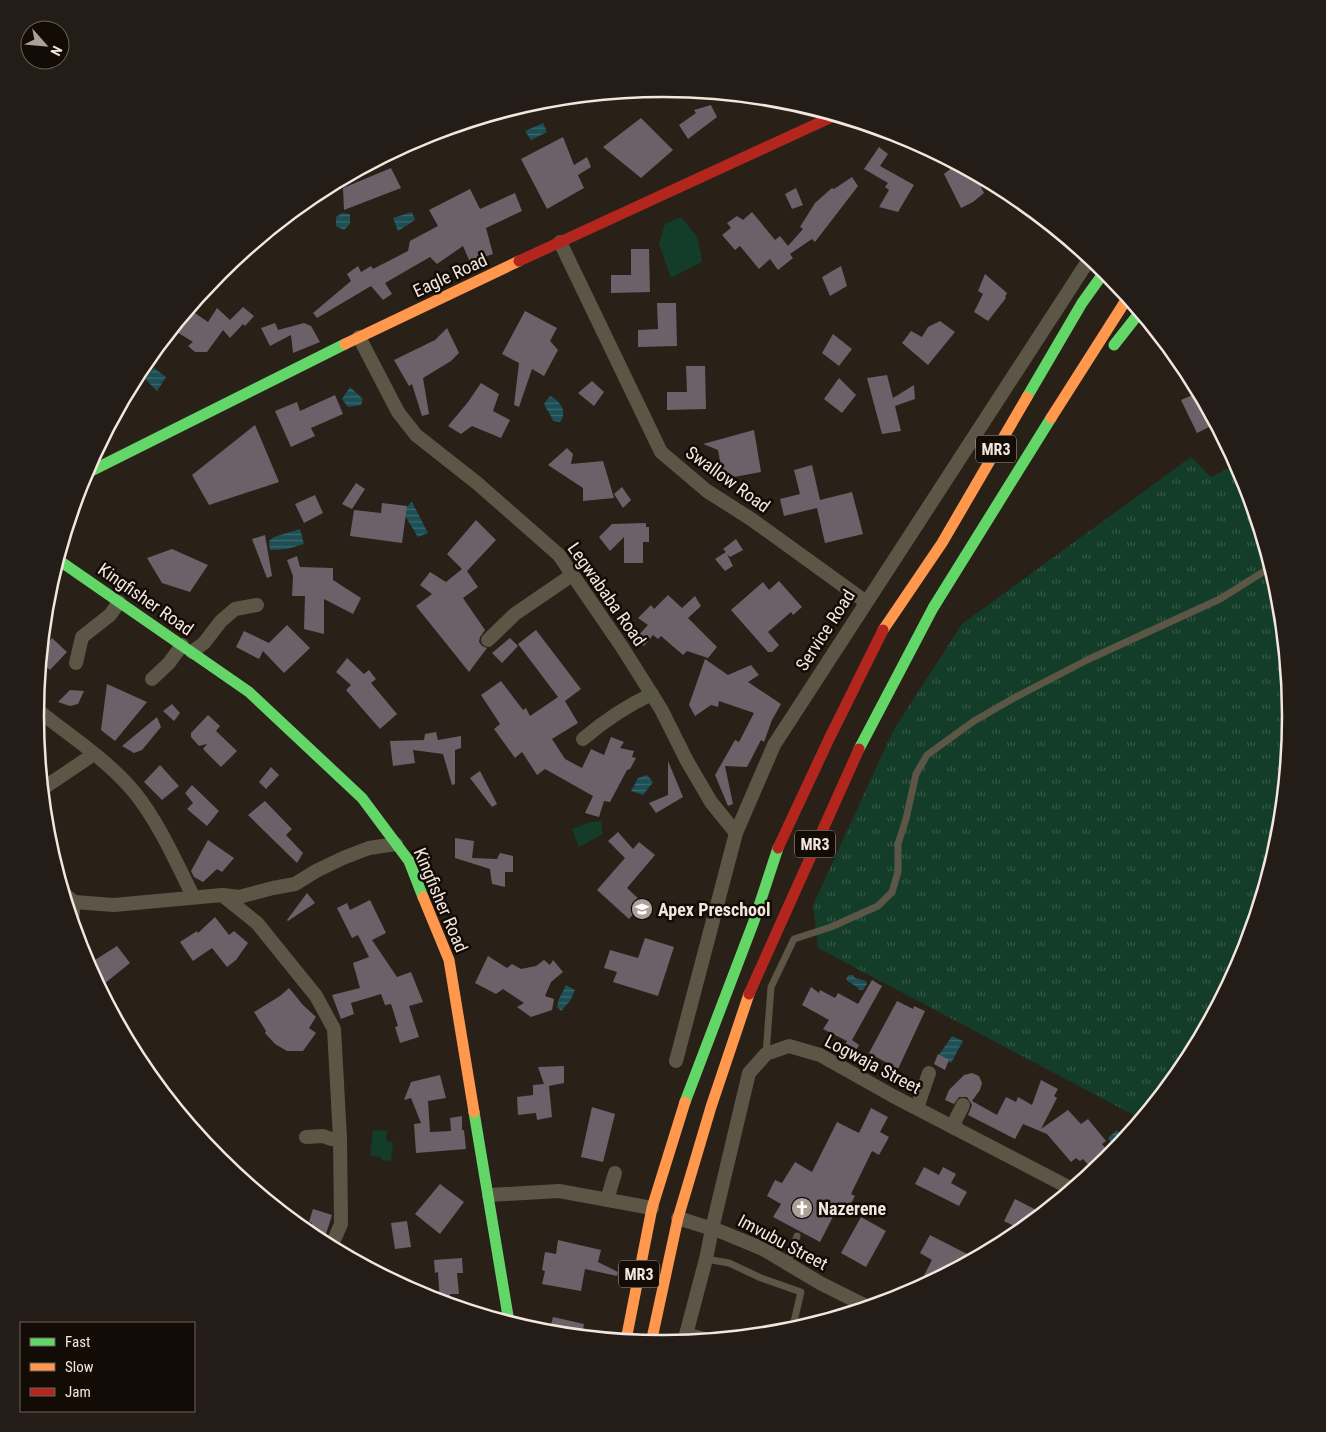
<svg xmlns="http://www.w3.org/2000/svg" width="1326" height="1432" viewBox="0 0 1326 1432" font-family="'Roboto Condensed',sans-serif">
<style>
.grass{fill:url(#grass-tufts)}
.garden{fill:#133d28}
.water{fill:url(#water-rules)}
.building{fill:#6c6169}
.lines{fill:none;stroke-linecap:round;stroke-linejoin:round}
.lane{stroke:#5c5646;stroke-width:7}
.street{stroke:#5c5646;stroke-width:14}
.fast{stroke:#63d668;stroke-width:11}
.slow{stroke:#ff974d;stroke-width:11}
.jam{stroke:#b3261e;stroke-width:11}
.labels{text-anchor:middle;dominant-baseline:central;stroke-width:5;stroke-linejoin:round;paint-order:stroke}
.shield{fill:#120b06;stroke:#b0a49d;stroke-width:1}
.shield-label{font-size:16px;font-weight:bold;fill:#f3e6de}
.street-label{font-size:18px;fill:#f3e6de;stroke:#120b06}
.poi-label{font-size:18px;font-weight:bold;fill:#f3e6de;stroke:#120b06;text-anchor:start}
.rim{fill:none;stroke:#f3e6de;stroke-width:2.5}
</style>
<defs>
<pattern id="grass-tufts" width="24" height="20" patternUnits="userSpaceOnUse" patternTransform="scale(1.25)"><rect width="24" height="20" fill="#133d28"/><path d="M3 7l-1-3M5 7V3M7 7l1-3M15 17l-1-3M17 17v-4M19 17l1-3" fill="none" stroke="#365947"/></pattern>
<pattern id="water-rules" width="6" height="5" patternUnits="userSpaceOnUse" patternTransform="scale(1.25)"><rect width="6" height="5" fill="#1d4f56"/><path d="M0 2.5h6" fill="none" stroke="#3e686e"/></pattern>
</defs>
<rect width="100%" height="100%" fill="#292018"/>
<path class="grass" d="M1191 457 1211 477 1237 464 1243 476 1279 594 1291 716 1279 839 1243 957 1185 1065 1141 1119 818 948 813 905 893 731 962 624Z"/>
<g class="garden">
<path d="M681 217 698 238 702 262 671 278 659 244 665 224Z"/>
<path d="M601 821 603 834 579 847 572 829 590 822Z"/>
<path d="M373 1130 387 1131 386 1141 393 1142 391 1161 381 1160V1157L370 1156Z"/>
</g>
<g class="water">
<path d="M543 123 547 132 531 140 525 131Z"/>
<path d="M412 212 415 220 398 231 393 218Z"/>
<path d="M342 213 350 214V224L344 230 336 226V217Z"/>
<path d="M154 368 166 377 157 391 145 379Z"/>
<path d="M350 387 363 399 361 405 348 407 342 399Z"/>
<path d="M550 396C560 401 568 411 560 422L553 421C551 414 547 411 544 404Z"/>
<path d="M412 502 428 533 418 537 402 511Z"/>
<path d="M300 529 304 544 287 549 270 550 269 541 274 537Z"/>
<path d="M647 775 653 782 643 795 631 791 638 778Z"/>
<path d="M849 975H853L855 978 866 981 867 984 863 990H859C856 984 849 984 846 979Z"/>
<path d="M566 985 575 990 570 1001 561 1011 557 1007 559 999Z"/>
<path d="M952 1036 963 1041 951 1063 939 1055Z"/>
<path d="M1117 1130 1124 1139 1116 1148 1108 1138Z"/>
</g>
<g class="building">
<path d="M711 105 717 117 688 139 679 125 696 113 694 110Z"/>
<path d="M641 118 673 150 641 178 603 147Z"/>
<path d="M563 137 574 165 587 157 591 167 578 175 584 188 547 209 521 159Z"/>
<path d="M879 147 888 154 880 166 914 185 898 212 879 207 889 190 885 187 888 183 864 169Z"/>
<path d="M957 164 974 173 984 193 973 202 961 208 944 174Z"/>
<path d="M391 168 401 188 344 210 343 188Z"/>
<path d="M852 177 858 186 815 242 812 239 790 254 793 258 778 270 770 259 759 269 740 246 735 250 722 235 731 228 727 223 737 216 743 220 752 212 775 240 780 236 788 246 803 229 800 227 815 203 832 188 834 189Z"/>
<path d="M796 188 803 205 792 209 785 194Z"/>
<path d="M470 189 480 209 515 193 522 211 486 228 493 254 470 262 463 246 437 264 430 257 385 283 392 294 383 300 371 286 317 318 313 313 351 281 347 274 358 266 361 272 371 266 373 269 408 251 410 241 438 226 429 210Z"/>
<path d="M631 249H649L650 292 611 293V275H631Z"/>
<path d="M841 266 847 286 830 296 822 277Z"/>
<path d="M985 274 1007 293 1005 297 1006 298 988 321 974 312 983 294 978 291Z"/>
<path d="M657 303H676L677 346 638 347V330L658 329Z"/>
<path d="M243 307 254 316 245 326 243 324 230 338 223 330 207 352H195L188 346 193 342 172 329 189 309 208 322 217 308 230 320Z"/>
<path d="M525 311 557 328 550 341 558 350 544 376 532 369 519 407 514 405 519 363 502 354Z"/>
<path d="M940 321 955 332 928 365 902 343 911 331 922 337 928 327Z"/>
<path d="M275 323 278 330 304 323 311 326 320 342 293 353 291 335 270 346 261 328Z"/>
<path d="M447 328 459 353 451 361 423 378 429 414 422 416 412 384 409 386 394 360 435 340Z"/>
<path d="M833 334 852 349 839 366 822 353Z"/>
<path d="M686 366H705L706 409 667 410V392H687Z"/>
<path d="M887 375 893 398 914 385 915 399 895 406 901 431 882 434 867 378Z"/>
<path d="M839 378 856 395 842 413 824 399Z"/>
<path d="M592 381 604 392 594 406 578 393Z"/>
<path d="M481 383 499 394 493 411 510 420 501 438 472 426 461 434 448 426 468 402Z"/>
<path d="M1195 394 1211 426 1197 433 1181 400Z"/>
<path d="M335 395 343 414 311 428 315 436 291 447 275 411 297 402 300 411Z"/>
<path d="M255 425 279 482 209 505 192 475Z"/>
<path d="M754 430 761 472 723 479 718 450 703 444Z"/>
<path d="M567 448 573 454 571 464 603 461 614 498 583 501V488L548 465Z"/>
<path d="M812 465 820 500 852 492 863 534 825 543 817 508 784 516 780 499 800 494 794 470Z"/>
<path d="M356 483 365 489 352 509 342 504Z"/>
<path d="M622 487 631 500 623 508 614 494Z"/>
<path d="M315 495 323 513 304 523 295 504Z"/>
<path d="M382 503 407 506 402 543 350 536 354 510 381 513Z"/>
<path d="M476 520 496 540 467 571 478 587 463 598 485 630 480 637 479 642 482 646 487 648 469 672 416 606 432 594 420 585 430 572 446 582 462 569 447 554Z"/>
<path d="M646 523V527H649V542H643V563H624V537L610 551 599 537 612 524Z"/>
<path d="M265 535 272 576 267 578 252 539Z"/>
<path d="M736 539 743 550 730 557 727 554 733 566 725 571 715 559 726 552 723 549Z"/>
<path d="M172 549 208 565 190 592 162 583 147 558Z"/>
<path d="M297 556 300 567 333 568V580L361 598 353 614 324 599V634L304 629 305 596H292L293 576 287 560Z"/>
<path d="M779 581 802 607 793 615 791 612 768 632 779 645 772 652H768L731 610 763 582 769 590Z"/>
<path d="M668 595 682 608 695 596 701 606 688 618 717 647 708 658 687 651 683 655 661 636 658 639 653 635 644 646 635 639 648 625 638 618 651 605 654 609Z"/>
<path d="M287 625 310 648 284 673 263 651 259 659 236 647 244 631 269 643Z"/>
<path d="M536 630 581 689 565 701 578 723 552 739 565 759 582 768 591 749 604 755 611 737 624 742 620 748 634 751 632 757 636 758 630 769 627 770 610 802 604 801 599 817 585 813 593 796 545 769 537 775 522 752 515 758 494 729 500 724 481 695 501 681 523 710 526 708 530 716 558 697 518 644Z"/>
<path d="M52 638 67 652 50 670 40 662 43 639 48 643Z"/>
<path d="M510 638 518 646 502 663 492 653Z"/>
<path d="M347 658 364 674 369 670 376 679 371 683 397 714 380 729 346 690 351 685 336 672Z"/>
<path d="M705 659 728 675 751 665 759 675 748 682 781 704 772 720 764 742 761 740 747 767 725 766 733 804 728 806 715 775 735 740 739 742 754 713 719 701 718 707 711 705 695 716 689 705Z"/>
<path d="M107 684 147 702 115 741 101 730Z"/>
<path d="M70 690 84 691 78 704 70 706 58 702Z"/>
<path d="M172 704 180 713 174 721 163 711Z"/>
<path d="M208 715 220 726 216 731 237 751 221 767 203 749 207 744 199 746 191 737V733Z"/>
<path d="M157 717 161 727 142 750 134 753 122 746Z"/>
<path d="M436 732 438 740 461 736V748L455 750V784L452 785 443 754 413 750 415 763 393 766 390 741 424 740 425 734Z"/>
<path d="M668 761 683 797 656 813 649 803 668 795Z"/>
<path d="M160 765 179 786 162 800 144 782Z"/>
<path d="M271 767 279 775 266 789 259 782Z"/>
<path d="M480 771 497 804 492 807 470 778Z"/>
<path d="M192 785 219 811 207 826 187 809 193 803 185 793Z"/>
<path d="M265 801 292 829 286 835 303 853 297 863 248 815Z"/>
<path d="M618 832 633 849 639 842 655 855 627 888 643 903 629 919 597 890 625 858 608 841Z"/>
<path d="M455 838 474 841 472 858 497 859 500 853 513 856V872H505V887L492 884 490 869 455 858Z"/>
<path d="M208 840 234 858 222 872 217 869 203 882 194 877 191 871Z"/>
<path d="M307 893 315 903 288 921 287 920Z"/>
<path d="M370 900 386 933 372 940 397 977 411 972 423 1002 409 1006 419 1037 400 1043 395 1027 398 1026 391 1004 385 1005 381 994 351 1003 354 1014 341 1019 332 995 360 988 353 963 369 957 358 935 352 938 337 908 347 903 350 910Z"/>
<path d="M215 917 229 935 234 931 248 943 236 960 227 967 212 948 193 961 180 942 197 931 198 933Z"/>
<path d="M645 938 674 947 658 996 613 982 617 972 604 968 610 950 638 958Z"/>
<path d="M117 946 130 963 104 984 87 965Z"/>
<path d="M488 956 507 968 512 964 521 969 536 966 544 960 550 965 553 960 563 972 551 982 545 996 554 999 552 1010 531 1017 517 1007 524 1003 503 989 496 994 475 983Z"/>
<path d="M872 980 882 986 852 1040 859 1045 853 1057 842 1051 847 1041 823 1029 829 1020 802 1005 811 987 819 993 820 990 835 998 838 993 858 1004Z"/>
<path d="M289 988 303 1005 316 1017 309 1028 316 1033 303 1051H287L275 1044 265 1033 266 1031 254 1012 280 996Z"/>
<path d="M897 1001 913 1009 914 1006 925 1011 898 1069 869 1053Z"/>
<path d="M938 1054 949 1060 945 1070 934 1064Z"/>
<path d="M564 1066V1083L549 1086 552 1117 537 1120 536 1113 518 1115 517 1097 533 1095V1085L544 1084 538 1067Z"/>
<path d="M972 1073 979 1076 982 1083 980 1090 972 1101 997 1115 1006 1097 1016 1102 1018 1097 1032 1105 1041 1080 1058 1089 1054 1096 1057 1098 1041 1129 1068 1110 1081 1124 1088 1119 1106 1141 1102 1144 1111 1155 1094 1171 1083 1159 1080 1161 1076 1158 1071 1162 1047 1134 1023 1124 1015 1139 968 1115 972 1105 967 1097H959L954 1104 945 1100 949 1090 964 1075Z"/>
<path d="M440 1075 446 1098 428 1101 430 1132 451 1131 450 1118 462 1116V1130H464L466 1149 416 1153 414 1124 421 1123 411 1098 404 1100 411 1082Z"/>
<path d="M592 1107 615 1114 603 1162 581 1157Z"/>
<path d="M871 1108 888 1117 880 1132 889 1137 879 1155 872 1151 851 1194 855 1196 848 1209 839 1205 820 1242 773 1217 781 1204 767 1196 775 1180 782 1183 795 1162 812 1172 837 1122 859 1133Z"/>
<path d="M924 1167 939 1175 943 1167 956 1174 951 1183 967 1192 959 1206 915 1184Z"/>
<path d="M440 1184 464 1202 440 1234 415 1214Z"/>
<path d="M1015 1199 1042 1213 1022 1230 1004 1221Z"/>
<path d="M313 1209 332 1215 326 1234 322 1242 307 1233 312 1223 309 1222Z"/>
<path d="M861 1217 886 1231 866 1267 841 1253Z"/>
<path d="M407 1221 411 1247 395 1249 391 1223Z"/>
<path d="M930 1235 975 1258 917 1289 932 1260 920 1253Z"/>
<path d="M558 1240 601 1250 598 1262 618 1272 617 1276 585 1269 581 1291 542 1284 545 1271 542 1270 545 1252 556 1254Z"/>
<path d="M462 1258 463 1273H457L459 1294H450L449 1304 440 1302 438 1272 435 1273 434 1260Z"/>
<path d="M553 1317 584 1324 582 1336 549 1333Z"/>
</g>
<g class="lines">
<g class="lane">
<path d="M766 1054 771 987 794 939 831 927 878 906 892 892 898 872V844L906 819 916 774 927 755 974 721 1014 698 1087 660 1220 599 1271 567"/>
<path d="M706 1259 729 1263 761 1278 801 1292 792 1330"/>
<path d="M787 1263 797 1236"/>
<path d="M887 1301 892 1294"/>
<path d="M687 1331 717 1339"/>
</g>
<g class="street">
<path d="M560 242 661 452 707 491 751 519 866 602"/>
<path d="M359 337 398 412 416 435 477 483 559 555 622 647 661 709 687 761 711 802 736 833"/>
<path d="M488 640 515 614 572 575"/>
<path d="M192 652 204 643 221 621 235 609 257 605"/>
<path d="M76 663 82 637 110 615 119 602"/>
<path d="M152 679 169 663 182 645"/>
<path d="M36 709C69 735 108 760 135 793 159 823 176 862 193 896"/>
<path d="M583 739C604 721 626 706 652 694"/>
<path d="M42 789 94 754"/>
<path d="M64 894 74 902 114 905 222 895 257 923 316 996 334 1029 340 1138 341 1224 331 1247"/>
<path d="M223 895 239 897 273 888 295 884 316 871 343 858 369 848 396 844"/>
<path d="M72 920 74 902"/>
<path d="M676 1061 736 833 774 745 1090 258"/>
<path d="M917 1108 929 1073"/>
<path d="M954 1128 956 1119 963 1105"/>
<path d="M306 1137 323 1136 331 1139 340 1138"/>
<path d="M489 1195 559 1191 652 1208"/>
<path d="M607 1200 615 1173"/>
<path d="M678 1218 722 1232 763 1249 820 1283 868 1307"/>
<path d="M684 1342 706 1259 712 1229 749 1073 766 1054 789 1046 820 1055 893 1096 1072 1189"/>
</g>
<g class="fast">
<path d="M1114 345 1140 312"/>
<path d="M1027 397 1082 303 1105 271"/>
<path d="M83 475 345 344"/>
<path d="M57 559 249 692 362 798 409 861 423 897"/>
<path d="M859 749 933 608 1051 418"/>
<path d="M685 1102 754 921 778 848"/>
<path d="M474 1112 509 1322"/>
</g>
<g class="slow">
<path d="M345 344 519 261"/>
<path d="M1051 418 1128 297"/>
<path d="M883 630 942 543 1027 397"/>
<path d="M423 897 449 960 474 1112"/>
<path d="M626 1340 652 1208 685 1102"/>
<path d="M651 1343 678 1218 711 1107 749 994"/>
</g>
<g class="jam">
<path d="M519 261 836 115"/>
<path d="M778 848 829 739 883 630"/>
<path d="M749 994 859 749"/>
</g>
</g>
<defs>
<g id="school-disc" transform="scale(1.125)"><circle r="9.5" fill="#aca199" stroke="#120b06"/><path d="M0-5L7-2L0 1L-7-2ZM-4 1L0 2.5L4 1V4Q0 6-4 4Z" fill="#fff"/></g>
<g id="church-disc" transform="scale(1.125)"><circle r="9.5" fill="#aca199" stroke="#120b06"/><path d="M-1.2-6h2.4v3.5h3.3v2.4h-3.3V6h-2.4V-.1h-3.3v-2.4h3.3Z" fill="#fff"/></g>
</defs>
<g fill-rule="evenodd">
<use href="#school-disc" x="642" y="909"/>
<use href="#church-disc" x="802" y="1208"/>
</g>
<g class="labels">
<g class="shield">
<rect x="976" y="435.5" width="40" height="27" rx="4"/>
<rect x="795" y="830.5" width="40" height="27" rx="4"/>
<rect x="619" y="1260.5" width="40" height="27" rx="4"/>
</g>
<g class="shield-label">
<text x="996" y="449">MR3</text>
<text x="815" y="844">MR3</text>
<text x="639" y="1274">MR3</text>
</g>
<g class="street-label">
<text transform="translate(450 275) rotate(-25)">Eagle Road</text>
<text transform="translate(728 479) rotate(36)">Swallow Road</text>
<text transform="translate(607 594) rotate(55)">Legwababa Road</text>
<text transform="translate(146 599) rotate(35)">Kingfisher Road</text>
<text transform="translate(825 630) rotate(-57)">Service Road</text>
<text transform="translate(441 900) rotate(67)">Kingfisher Road</text>
<text transform="translate(873 1064) rotate(28)">Logwaja Street</text>
<text transform="translate(783 1242) rotate(28)">Imvubu Street</text>
</g>
<g class="poi-label">
<text x="658" y="909">Apex Preschool</text>
<text x="818" y="1208">Nazerene</text>
</g>
</g>
<path d="M0 0H1326V1432H0ZM44 716a619 619 0 1 1 1238 0a619 619 0 1 1-1238 0Z" fill="#241d17" fill-rule="evenodd"/>
<path class="rim" d="M44 716a619 619 0 1 1 1238 0a619 619 0 1 1-1238 0Z"/>
<rect x="20" y="1322" width="175" height="90" fill="#120b06" stroke="#6c635c"/>
<rect x="30" y="1338" width="25" height="8" fill="#63d668" stroke="#6c635c"/>
<text x="65" y="1347" font-size="15" fill="#f3e6de">Fast</text>
<rect x="30" y="1363" width="25" height="8" fill="#ff974d" stroke="#6c635c"/>
<text x="65" y="1372" font-size="15" fill="#f3e6de">Slow</text>
<rect x="30" y="1388" width="25" height="8" fill="#b3261e" stroke="#6c635c"/>
<text x="65" y="1397" font-size="15" fill="#f3e6de">Jam</text>
<g transform="translate(45 45) rotate(117)"><circle r="24" fill="#120b06" stroke="#6c635c"/>
<path d="M0-4L9 19L0 12L-9 19Z" fill="#aca199"/>
<text y="-8" font-size="14" font-weight="bold" text-anchor="middle" fill="#f3e6de">N</text>
</g>
</svg>
